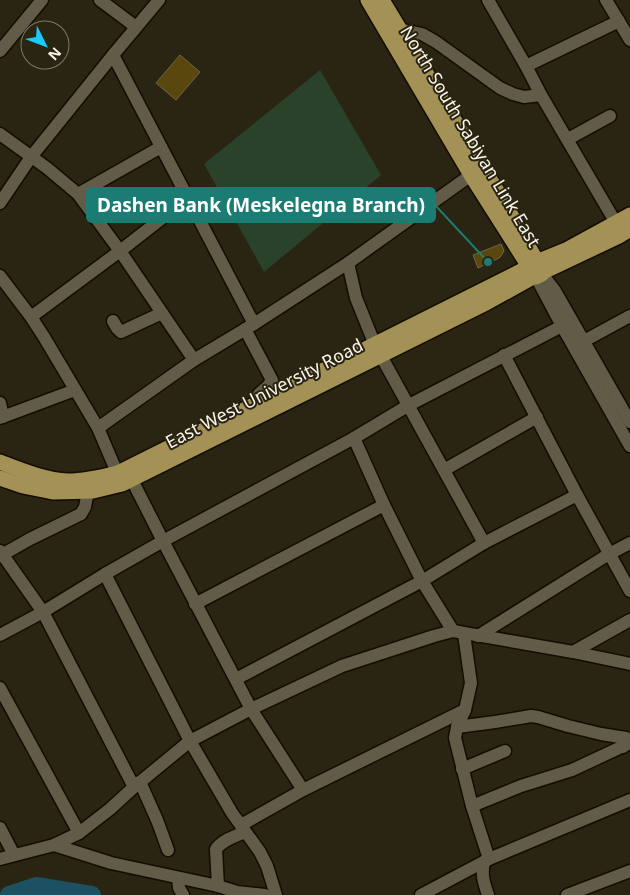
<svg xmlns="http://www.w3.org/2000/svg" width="630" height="895" viewBox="0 0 630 895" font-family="'Noto Sans',sans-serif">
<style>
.green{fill:#2a422a}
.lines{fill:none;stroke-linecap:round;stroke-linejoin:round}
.river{stroke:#1b5160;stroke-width:18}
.building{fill:#5a470e;stroke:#6c6551}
.minor-casing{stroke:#130d01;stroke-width:15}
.major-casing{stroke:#130d01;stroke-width:18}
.minor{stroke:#625b48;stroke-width:12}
.major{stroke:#a39155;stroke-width:15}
.labels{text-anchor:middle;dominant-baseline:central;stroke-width:4;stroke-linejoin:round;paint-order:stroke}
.street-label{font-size:18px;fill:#f9f5ea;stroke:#2a2412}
.leader{fill:none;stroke:#1b7c74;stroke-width:2}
.callout-dot{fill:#1b7c74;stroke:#2a2412;stroke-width:2}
.callout{fill:#1b7c74;stroke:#1b7c74;stroke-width:2}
.callout-label{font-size:19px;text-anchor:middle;font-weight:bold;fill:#fff}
</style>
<rect width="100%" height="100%" fill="#2a2412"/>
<path class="green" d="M320 70 381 175 264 272 204 164Z"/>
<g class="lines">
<path class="river" d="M9 895 36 886 92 895"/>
</g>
<g class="building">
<path d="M180 55 200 72 176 100 156 83Z"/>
<path d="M501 244 504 251 501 256 499 258 478 268 473 255Z"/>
</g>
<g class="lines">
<g class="minor-casing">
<g id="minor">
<path d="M100 0 136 27"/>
<path d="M488 0 526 66 541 95 616 223"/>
<path d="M606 0 630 40"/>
<path d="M399 29 422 34 436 42 500 88 513 94 524 97 541 95"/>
<path d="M0 51 42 0"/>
<path d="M113 55 254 324"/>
<path d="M526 66 619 21"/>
<path d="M0 134 47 168 78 194 120 251 194 360"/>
<path d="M568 139 610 116"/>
<path d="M78 194 161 147"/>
<path d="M0 203 31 157 113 55 159 0"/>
<path d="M348 263 356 298 375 345 484 543"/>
<path d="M542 274 555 291 630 422"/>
<path d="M0 276 31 317 44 337 98 428 121 482"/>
<path d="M536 277 562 326 630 446"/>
<path d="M31 317 120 251 188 198"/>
<path d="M113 321 117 328 121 332 162 313"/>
<path d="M245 329 272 380 268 386 259 394 258 403"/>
<path d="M584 341 630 316"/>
<path d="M504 355 577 495 630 591"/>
<path d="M0 403 3 417"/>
<path d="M0 418 75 390"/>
<path d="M98 428 194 360 254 324 348 263 471 175"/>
<path d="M354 438 384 505 422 581 453 631"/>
<path d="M444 470 537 417"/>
<path d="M132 480 163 541 251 709 303 790"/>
<path d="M0 551 43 612 134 787"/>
<path d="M0 556 30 539 81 514 85 507 88 491"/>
<path d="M105 574 190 741 232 813 260 852 267 866 276 895"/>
<path d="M195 604 384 505"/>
<path d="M464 634 471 683 465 710 457 727 455 738 472 806 489 859"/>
<path d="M0 635 43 612 105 574 163 541 354 438 409 405 562 326"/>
<path d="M478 636 609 554 630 543"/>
<path d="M573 652 630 620"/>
<path d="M236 679 422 581 484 543 577 495"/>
<path d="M0 688 79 833"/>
<path d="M457 727 495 722 531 716 538 717 568 726 601 734 626 738 623 747"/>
<path d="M462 769 505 751"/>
<path d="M140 782 157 820 168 850"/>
<path d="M472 806 521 786 572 770 630 743"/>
<path d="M241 825 303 790 465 710"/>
<path d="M0 828 14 855"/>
<path d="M54 845 111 863 218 886 237 892 265 895"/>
<path d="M0 859 54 845 79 833 110 809 134 787 190 741 251 709 342 666 434 636 453 631 573 652 630 664"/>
<path d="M484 862C481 875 484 883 488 895"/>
<path d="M178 878 179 888 183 895"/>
<path d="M218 886 216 849C222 840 236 836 245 832"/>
<path d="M421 895 489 859 630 800"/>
<path d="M567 895 630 871"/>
</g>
</g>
<g class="major-casing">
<g id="major">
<path d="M368 0 471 175 528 265"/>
<path d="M382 0 506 206 536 260"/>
<path d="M539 261 566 250 630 215"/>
<path d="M543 272 619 236 630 229"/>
<path d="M0 462C21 470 45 480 68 481 84 481 102 477 118 473L527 268"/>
<path d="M0 478 23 486 53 492 93 491 122 484 486 303 533 277H536L542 274 544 268C540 258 533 260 527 266L529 273 533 277"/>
</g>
</g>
<use href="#minor" class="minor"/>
<use href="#major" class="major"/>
</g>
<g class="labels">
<g class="street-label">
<text transform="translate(471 136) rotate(59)">North South Sabiyan Link East</text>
<text transform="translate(264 393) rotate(-27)">East West University Road</text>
</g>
</g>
<path class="leader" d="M488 262L435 205"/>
<circle class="callout-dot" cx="488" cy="262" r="5"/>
<rect class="callout" x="87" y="188" width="348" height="34" rx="5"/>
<g class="callout-label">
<text x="261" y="212">Dashen Bank (Meskelegna Branch)</text>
</g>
<g transform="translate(45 45) rotate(132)"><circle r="24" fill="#2a2412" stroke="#7d7868"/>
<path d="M0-4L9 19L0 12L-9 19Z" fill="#19cafc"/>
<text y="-8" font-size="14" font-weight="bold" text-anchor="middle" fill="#f9f5ea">N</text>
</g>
</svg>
